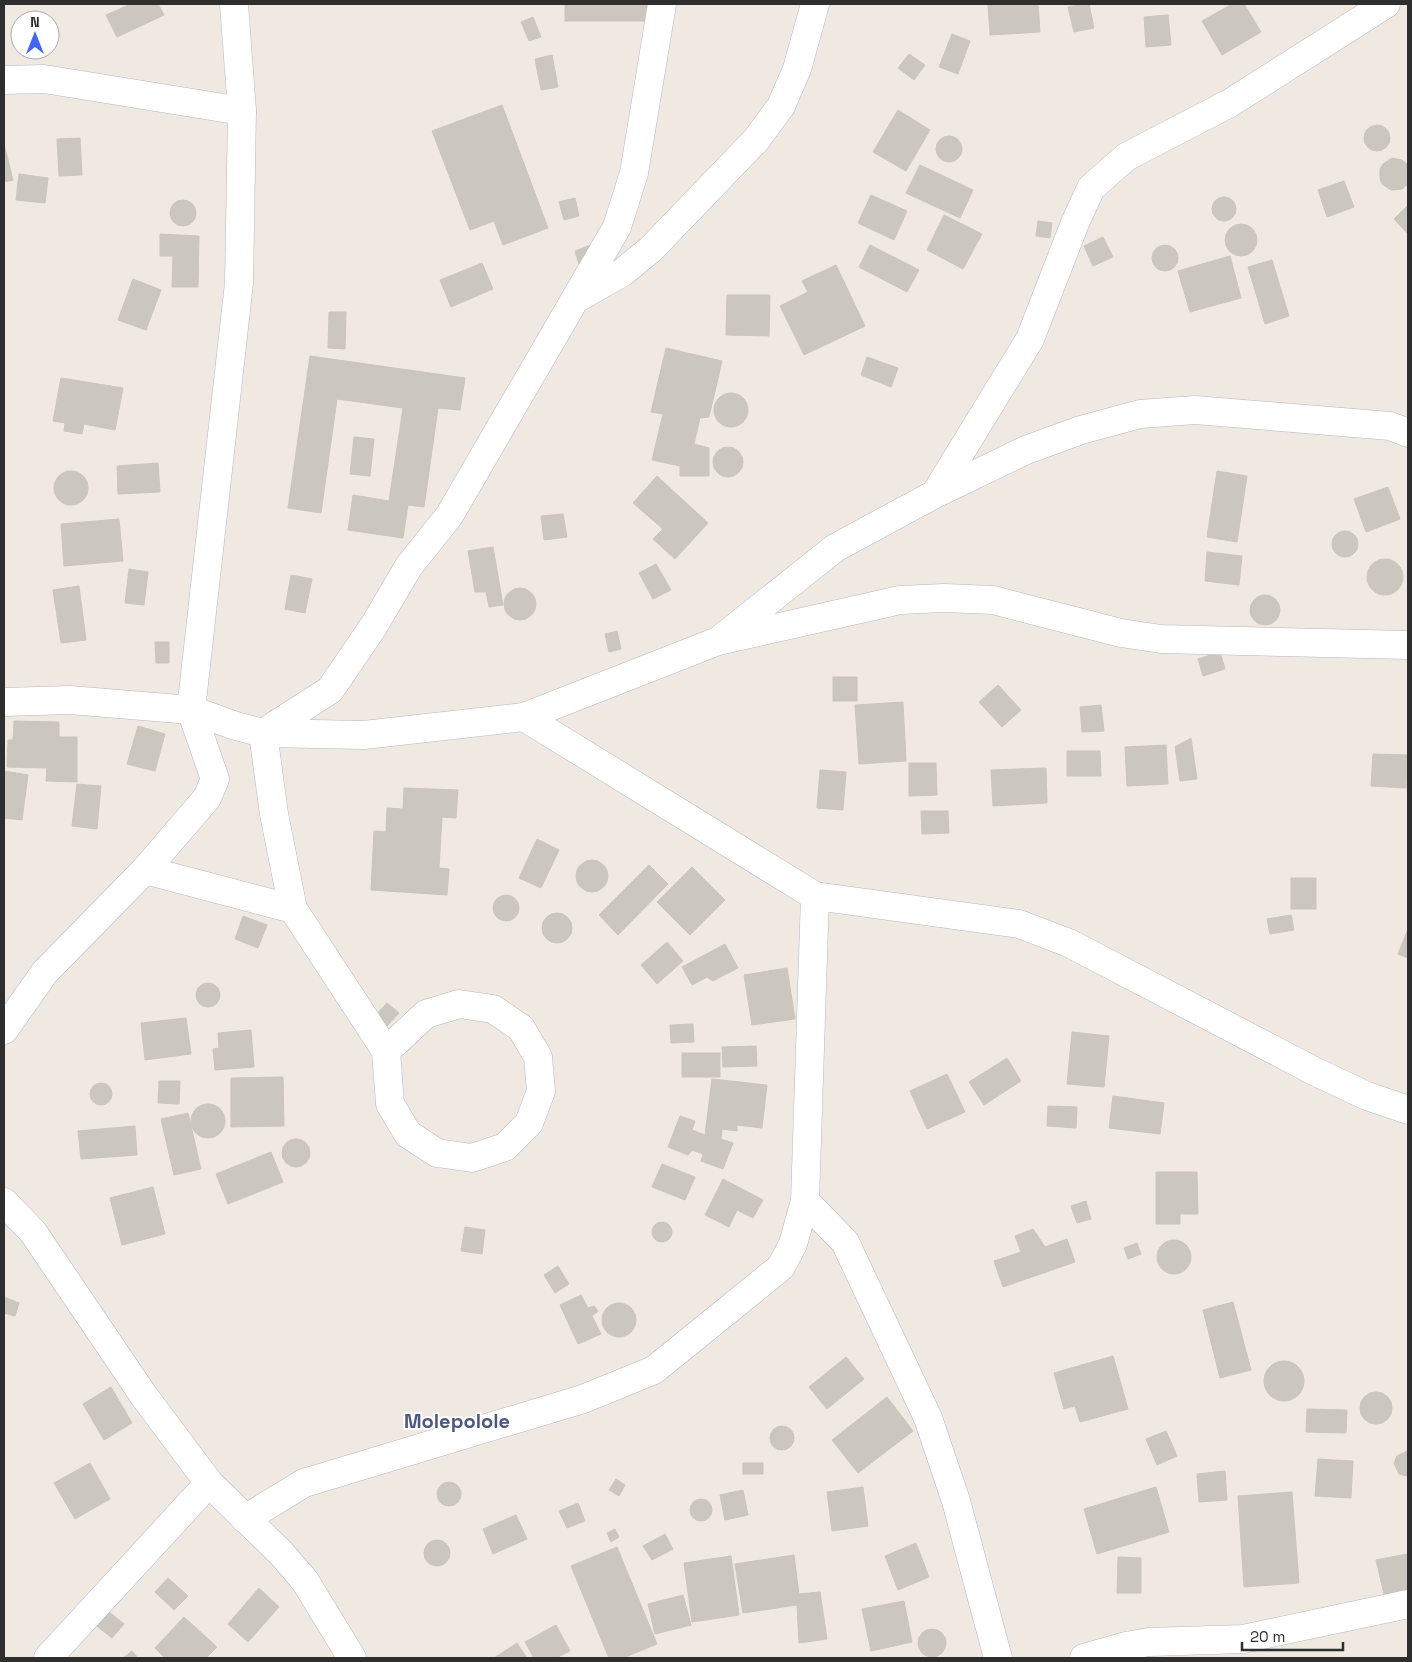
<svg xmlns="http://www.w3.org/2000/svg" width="1412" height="1662" viewBox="0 0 1412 1662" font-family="'Space Grotesk',sans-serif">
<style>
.building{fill:#cbc7bf;stroke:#cbc5ba}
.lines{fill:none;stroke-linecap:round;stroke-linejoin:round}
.minor-casing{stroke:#b4b7c1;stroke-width:29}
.minor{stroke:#fff;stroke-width:28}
.labels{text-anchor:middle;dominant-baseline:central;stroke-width:4;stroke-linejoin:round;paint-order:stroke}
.district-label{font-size:20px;font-weight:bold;fill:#4d5680;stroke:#fff}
</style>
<rect width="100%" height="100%" fill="#efe9e1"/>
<g class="building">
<path d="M131 4H158L164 15 117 37 106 15Z"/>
<rect x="565" y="4" width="91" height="17"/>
<path d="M988 4H1038L1040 32 990 35Z"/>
<path d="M1082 4H1089L1094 28 1074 32 1068 7Z"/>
<path d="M1232 4H1244L1261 32 1222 55 1202 21Z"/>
<path d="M1168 15 1171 45 1146 47 1144 17Z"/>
<path d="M533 17 541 37 529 41 521 22Z"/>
<path d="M952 34 970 41 958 74 939 67Z"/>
<path d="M909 54 925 65 914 80 898 68Z"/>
<path d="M552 55 558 87 541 90 535 59Z"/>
<path d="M502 105 548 228 503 245 494 221 470 230 432 131Z"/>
<path d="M898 110 930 130 906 171 873 152Z"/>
<circle cx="1377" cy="138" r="13"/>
<circle cx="949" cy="149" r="13"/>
<path d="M80 138 82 175 59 176 57 139Z"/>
<path d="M4 144 13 180 4 182Z"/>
<path d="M1392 158 1402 160 1408 165V184L1402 189 1391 190 1382 184 1380 179V169L1383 164Z"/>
<path d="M920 165 973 190 960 218 906 193Z"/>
<path d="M19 174 48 178 45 203 16 200Z"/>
<path d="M1344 181 1354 207 1327 217 1318 190Z"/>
<path d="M871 195 907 211 894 240 858 223Z"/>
<circle cx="1224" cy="209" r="12"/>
<path d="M575 198 579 216 564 220 559 202Z"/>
<circle cx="183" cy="213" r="13"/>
<path d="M1408 205V234L1394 219Z"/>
<path d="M944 215 982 234 963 269 927 250Z"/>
<path d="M1038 221 1052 223 1050 238 1036 236Z"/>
<circle cx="1241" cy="240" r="16"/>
<path d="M160 234 199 236 198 287H172L173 256H160Z"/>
<path d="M1103 237 1113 257 1093 266 1084 246Z"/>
<path d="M596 243 601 256 579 264 575 251Z"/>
<circle cx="1165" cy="258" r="13"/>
<path d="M870 245 919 270 907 292 859 267Z"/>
<path d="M1230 256 1241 298 1190 312 1178 271Z"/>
<path d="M1272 260 1289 316 1265 324 1248 267Z"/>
<path d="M482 263 493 289 451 307 440 280Z"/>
<path d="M836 265 865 326 804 355 780 306 808 292 802 281Z"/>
<path d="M133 279 161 290 146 330 118 320Z"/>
<path d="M727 295H770L769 336 726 335Z"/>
<path d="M329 312H346L345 349 328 348Z"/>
<path d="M666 348 722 361 709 417 700 418 694 444 709 448V476H680V466L652 460 663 414 651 412Z"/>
<path d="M310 356 465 378 460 410 438 408 424 507 408 505 403 538 348 530 353 495 389 501 403 408 337 399 321 513 288 508Z"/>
<path d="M867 357 898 368 891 387 861 375Z"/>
<path d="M61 378 123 388 115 430 84 424 82 434 64 431 65 423 53 421Z"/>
<circle cx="731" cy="410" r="17"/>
<path d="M354 437 374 439 370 476 350 474Z"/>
<circle cx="728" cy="462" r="15"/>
<path d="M158 463 160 492 118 494 117 466Z"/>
<path d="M1217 471 1247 476 1237 542 1207 537Z"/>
<circle cx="71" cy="488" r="17"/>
<path d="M657 476 708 523 675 559 653 539 663 529 633 503Z"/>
<path d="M1388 487 1400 519 1366 532 1354 499Z"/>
<path d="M563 514 567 537 544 540 541 516Z"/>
<path d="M119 519 123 561 64 566 61 524Z"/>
<circle cx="1345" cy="544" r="13"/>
<path d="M493 547 503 605 489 607 486 592H475L468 551Z"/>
<path d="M1207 552 1242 556 1239 585 1205 581Z"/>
<circle cx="1385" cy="577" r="18"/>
<path d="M656 564 671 590 653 599 639 573Z"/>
<path d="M129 569 148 572 144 605 125 603Z"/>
<path d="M291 575 312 579 305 613 285 609Z"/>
<path d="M79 586 86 640 61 643 53 590Z"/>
<circle cx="520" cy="604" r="16"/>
<circle cx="1265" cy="610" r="15"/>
<path d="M617 631 621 649 609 652 605 634Z"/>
<path d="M155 642H169V663H156Z"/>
<path d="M1220 652 1225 669 1203 676 1198 659Z"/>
<rect x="833" y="677" width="24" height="24"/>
<path d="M998 685 1021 710 1002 727 979 702Z"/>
<path d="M903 702 906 761 859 764 855 705Z"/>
<path d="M1101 705 1104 731 1082 732 1080 707Z"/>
<path d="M14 721 59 722V737H77V782L46 781 47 768 7 767 8 740H13Z"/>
<path d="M138 726 165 734 155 771 127 764Z"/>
<path d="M1191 738 1197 779 1180 781 1175 747Z"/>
<path d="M1166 745 1168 784 1127 786 1125 747Z"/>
<path d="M1067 751H1100L1101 776H1067Z"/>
<path d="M1373 754 1407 755 1406 788 1371 786Z"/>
<path d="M909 763H936L937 795 909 796Z"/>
<path d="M1046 768 1047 803 993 806 991 770Z"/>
<path d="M820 770 846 772 843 810 817 808Z"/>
<path d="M4 771 28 775 22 820 4 818Z"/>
<path d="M77 784 101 786 97 829 72 826Z"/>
<path d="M404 788 458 790 456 818 442 817 439 868 449 869 447 895 371 890 374 831 386 832 387 808 403 809Z"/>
<path d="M921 811H948L949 833 922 834Z"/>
<path d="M537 839 559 850 541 888 519 878Z"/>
<circle cx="592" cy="876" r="16"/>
<path d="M649 865 668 884 618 935 599 915Z"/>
<path d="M692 867 725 900 690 935 657 902Z"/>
<rect x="1291" y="878" width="25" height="31"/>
<circle cx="506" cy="908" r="13"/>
<circle cx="557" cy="928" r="15"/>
<path d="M1291 915 1294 930 1270 934 1267 919Z"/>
<path d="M243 916 267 925 258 948 235 939Z"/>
<path d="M1408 929V958L1398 954Z"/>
<path d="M667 942 683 961 657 984 641 965Z"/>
<path d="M725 944 738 968 713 981 707 977 692 985 682 967Z"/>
<path d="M787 968 795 1019 752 1025 744 975Z"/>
<circle cx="208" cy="995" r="12"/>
<path d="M387 1003 399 1013 385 1028 373 1018Z"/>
<path d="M186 1018 191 1054 145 1060 141 1023Z"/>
<path d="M693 1024 694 1042 671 1043 670 1025Z"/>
<path d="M251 1030 254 1067 215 1070 213 1049 219 1048 218 1033Z"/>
<path d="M1072 1032 1109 1036 1104 1087 1067 1084Z"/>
<path d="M756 1046 757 1066 723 1067 722 1047Z"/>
<rect x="682" y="1053" width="38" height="24"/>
<path d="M1007 1058 1021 1081 984 1105 969 1082Z"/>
<path d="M947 1074 965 1112 927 1129 910 1091Z"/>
<path d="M283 1077 284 1126 231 1127V1078Z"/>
<path d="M712 1079 767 1085 762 1128 737 1125V1131L722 1129 721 1139 733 1143 723 1169 701 1161 703 1154 692 1150 688 1155 668 1147 680 1116 695 1121 692 1130 705 1135Z"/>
<path d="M159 1081H180L179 1104 158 1103Z"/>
<circle cx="101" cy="1094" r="11"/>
<path d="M1113 1096 1164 1103 1160 1134 1109 1128Z"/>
<circle cx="208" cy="1121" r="17"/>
<path d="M1048 1106 1077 1107 1076 1128 1047 1126Z"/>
<path d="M188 1113 201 1169 174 1175 161 1119Z"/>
<path d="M135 1126 137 1155 81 1159 78 1131Z"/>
<circle cx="296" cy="1153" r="14"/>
<path d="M271 1152 283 1182 228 1204 216 1174Z"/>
<path d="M662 1164 695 1177 685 1200 652 1187Z"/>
<path d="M1156 1172H1197L1198 1214H1180V1224H1156Z"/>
<path d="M723 1179 763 1200 753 1218 737 1210 729 1227 705 1215Z"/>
<path d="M153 1187 165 1234 122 1245 110 1198Z"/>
<path d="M1086 1201 1091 1219 1077 1223 1071 1206Z"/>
<circle cx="662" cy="1232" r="10"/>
<path d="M465 1227 485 1230 482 1254 461 1251Z"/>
<path d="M1033 1229 1045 1247 1067 1239 1075 1262 1003 1287 994 1261 1021 1252 1015 1236Z"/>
<circle cx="1174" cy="1257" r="17"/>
<path d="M1137 1243 1141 1254 1128 1259 1124 1248Z"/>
<path d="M558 1266 569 1284 555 1293 544 1275Z"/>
<path d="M581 1295 588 1308 594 1306 598 1311 592 1316 601 1334 578 1344 560 1305Z"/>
<path d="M4 1297 19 1303 15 1316 4 1313Z"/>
<path d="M1233 1302 1251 1370 1220 1378 1203 1310Z"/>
<circle cx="619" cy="1320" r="17"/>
<path d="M1113 1356 1128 1409 1080 1422 1075 1406 1064 1409 1054 1373Z"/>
<path d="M846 1357 864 1379 827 1409 809 1387Z"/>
<circle cx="1284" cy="1381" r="20"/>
<path d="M111 1387 132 1423 104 1440 83 1404Z"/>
<circle cx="1376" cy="1408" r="16"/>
<path d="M887 1397 913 1431 858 1473 832 1440Z"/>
<path d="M1307 1409 1347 1410 1346 1433 1306 1432Z"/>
<circle cx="782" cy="1438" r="12"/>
<path d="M1166 1431 1177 1456 1157 1465 1146 1439Z"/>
<path d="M1407 1451H1408V1476H1407L1399 1474 1394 1463 1397 1456Z"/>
<path d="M1318 1459 1353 1461 1351 1498 1315 1496Z"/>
<path d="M90 1463 110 1499 75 1519 54 1483Z"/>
<rect x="743" y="1463" width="20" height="11"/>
<path d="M1225 1471 1227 1500 1199 1502 1197 1474Z"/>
<path d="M616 1479 625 1485 619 1496 609 1490Z"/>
<circle cx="449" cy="1494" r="12"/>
<path d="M863 1487 868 1526 832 1531 827 1492Z"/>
<path d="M1156 1487 1169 1532 1097 1554 1084 1509Z"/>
<path d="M743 1490 748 1515 725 1520 720 1495Z"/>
<path d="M1292 1492 1299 1583 1244 1587 1238 1496Z"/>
<circle cx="701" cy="1510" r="11"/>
<path d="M578 1503 585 1521 567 1528 559 1511Z"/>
<path d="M516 1515 527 1539 493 1554 483 1529Z"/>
<path d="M615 1529 619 1537 611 1542 607 1533Z"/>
<path d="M665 1534 673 1549 652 1560 643 1546Z"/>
<circle cx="437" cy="1553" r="13"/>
<path d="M916 1543 929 1577 898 1590 885 1556Z"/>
<path d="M617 1547 657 1644 623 1658H609L571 1566Z"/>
<path d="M1407 1554 1408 1589 1384 1594 1376 1560Z"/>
<path d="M794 1555 799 1594 820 1592 827 1639 799 1643 797 1605 743 1613 735 1564Z"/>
<path d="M731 1556 739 1615 692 1622 684 1563Z"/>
<path d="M1118 1557 1141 1558V1593H1117Z"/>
<path d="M168 1578 188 1596 174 1610 155 1592Z"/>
<path d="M259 1588 279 1607 248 1642 228 1624Z"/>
<path d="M683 1595 691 1625 655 1634 648 1604Z"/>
<path d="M904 1601 912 1642 871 1651 862 1609Z"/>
<path d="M109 1612 124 1624 112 1638 97 1626Z"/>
<path d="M184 1617 217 1647 206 1658H165L155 1648Z"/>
<path d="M556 1625 570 1651 556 1658H534L525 1642Z"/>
<circle cx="932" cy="1643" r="14"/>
<path d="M517 1643 527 1658H494Z"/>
<path d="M132 1651 138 1658H123Z"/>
</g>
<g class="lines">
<g class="minor-casing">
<g id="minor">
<path d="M4 80 44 79 242 111"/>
<path d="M579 297 623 272 651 249 756 140 781 106 797 69 815 4"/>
<path d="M935 494 1026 450 1081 430 1140 414 1195 410 1390 426 1408 433"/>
<path d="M723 637 835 548 935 494 1030 339 1075 223 1091 188 1126 157 1230 103 1386 4"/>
<path d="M4 702 70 700 191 710 236 726 263 733 364 735 524 717 718 641 900 600 944 598 993 600 1121 633 1161 639 1408 645"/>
<path d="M524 717 815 896 1019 924 1069 943 1314 1071 1367 1096 1408 1110"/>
<path d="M145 870 293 909"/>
<path d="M4 1030 45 972 145 870 207 798 215 779 191 710 239 283 242 111 234 4"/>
<path d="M386 1051 426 1014 459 1004 493 1009 521 1028 538 1057 541 1091 529 1123 505 1147 472 1158 437 1153 408 1134 390 1104 386 1051 293 909 274 814 263 733 330 690 373 627 409 566 449 516 617 227 634 173 662 4"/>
<path d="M805 1201 845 1242 928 1418 956 1501 998 1658"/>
<path d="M4 1202 33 1232 144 1396 209 1483 281 1553 305 1581 352 1658"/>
<path d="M245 1519 304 1483 583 1399 654 1370 781 1267 793 1244 805 1201 815 896"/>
<path d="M48 1658 209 1483"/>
<path d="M1084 1658 1126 1646 1149 1642 1243 1639 1408 1604"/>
</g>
</g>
<use href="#minor" class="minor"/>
</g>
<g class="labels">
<g class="district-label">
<text x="457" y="1421">Molepolole</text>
</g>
</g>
<rect width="1412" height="1662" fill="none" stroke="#2e2e2e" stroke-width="10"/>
<g transform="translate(35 35)"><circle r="24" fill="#ffffff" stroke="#ababab"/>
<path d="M0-4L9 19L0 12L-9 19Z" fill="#4264fb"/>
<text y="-8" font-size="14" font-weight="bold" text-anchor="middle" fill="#2e2e2e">N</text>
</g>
<path d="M1242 1642v8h101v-8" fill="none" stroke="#2e2e2e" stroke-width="2.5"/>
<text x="1250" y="1642" font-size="15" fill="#2e2e2e" stroke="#ffffff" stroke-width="4" paint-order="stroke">20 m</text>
</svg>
